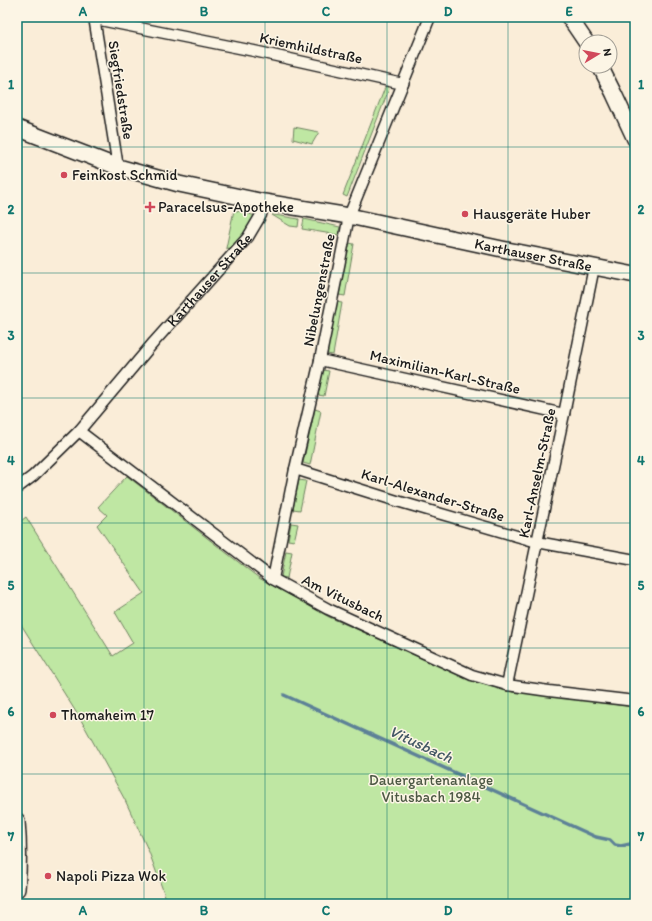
<svg xmlns="http://www.w3.org/2000/svg" width="652" height="921" viewBox="0 0 652 921" font-family="Itim,sans-serif">
<style>
.green{fill:#bfe7a3;stroke:#6e8260}
.lines{fill:none;stroke-linecap:round;stroke-linejoin:round}
.stream{stroke:#5d8197;stroke-width:3.5}
.street-casing{stroke:#1c1c1c;stroke-width:13}
.secondary-casing{stroke:#1c1c1c;stroke-width:18}
.street{stroke:#fcf5e5;stroke-width:10}
.secondary{stroke:#fcf5e5;stroke-width:15}
.grid{fill:none;stroke:#0f766e;stroke-width:1;stroke-opacity:0.55}
.poi-dot{fill:#d1495b;stroke:#fcf5e5;stroke-width:1.5}
.labels{text-anchor:middle;dominant-baseline:central;stroke-width:3;stroke-linejoin:round;paint-order:stroke}
.street-label{font-size:15px;fill:#1c1c1c;stroke:#fcf5e5}
.poi-label{font-size:15px;fill:#1c1c1c;stroke:#fcf5e5;text-anchor:start}
.park-label{font-size:15px;fill:#4d5944;stroke:#fcf5e5}
.water-label{font-size:16px;font-style:italic;fill:#425764;stroke:#fcf5e5}
.neatline{fill:none;stroke:#0f766e;stroke-width:1.5}
.grid-label{font-size:13px;text-anchor:middle;font-weight:bold;fill:#0f766e}
</style>
<rect width="100%" height="100%" fill="#faedd8"/>
<filter id="ink" filterUnits="userSpaceOnUse"><feTurbulence type="fractalNoise" baseFrequency=".025" numOctaves="2"/><feDisplacementMap in="SourceGraphic" scale="8" xChannelSelector="R" yChannelSelector="G"/><feConvolveMatrix kernelMatrix="1 2 1 2 8 2 1 2 1" color-interpolation-filters="sRGB"/></filter>
<g filter="url(#ink)">
<g class="green">
<path d="M386 85 389 89 347 197 343 195Z"/>
<path d="M294 127 319 132 312 144 293 139Z"/>
<path d="M234 210 256 216 245 234 232 249 226 248Z"/>
<path d="M272 215H275L299 219 298 227 290 226Z"/>
<path d="M304 219 340 227 338 235 302 229Z"/>
<path d="M349 243 354 244 345 296 339 295Z"/>
<path d="M336 302 342 303 333 355 327 354Z"/>
<path d="M323 370 329 371 324 396 318 395Z"/>
<path d="M315 409 321 411 310 465 303 463Z"/>
<path d="M127 476 259 578 329 617 472 680 489 686 509 691 635 707V904H168L149 852 125 800 81 720 17 618V524L26 517 113 656 133 643 115 612 144 593 97 525 107 515 98 507Z"/>
<path d="M299 480 306 481 300 510 293 509Z"/>
<path d="M291 523 298 524 294 541 288 540Z"/>
<path d="M286 551 292 552 287 578 281 577Z"/>
</g>
<g class="lines">
<path class="stream" d="M284 695 596 837 610 840 615 845 621 846 635 843"/>
<g class="street-casing">
<g id="street">
<path d="M94 17 118 167"/>
<path d="M95 19 254 51 403 84"/>
<path d="M320 360 564 414"/>
<path d="M79 431 273 579 328 609 472 675 507 685 549 691 635 701"/>
<path d="M295 469 397 501 537 542 635 560"/>
<path id="s1" d="M17 488 33 476 79 431 154 342 248 237 261 215 264 202"/>
<path d="M273 579 295 469 320 360 349 216 430 17"/>
<path d="M507 685 564 414 594 267"/>
</g>
</g>
<g class="secondary-casing">
<g id="secondary">
<path d="M569 17 586 42"/>
<path d="M600 66 614 94 635 139"/>
<path id="s2" d="M17 128 118 167 179 184 264 202 349 216 502 249 635 275"/>
<path d="M17 821C19 844 19 866 17 889"/>
</g>
</g>
<use href="#street" class="street"/>
<use href="#secondary" class="secondary"/>
</g>
</g>
<path class="grid" d="M144 17V904M265 17V904M387 17V904M508 17V904M17 147H635M17 273H635M17 398H635M17 523H635M17 648H635M17 774H635"/>
<g class="poi-dot">
<circle cx="64" cy="175" r="4"/>
<path d="M148 201h4v4h4v4h-4v4h-4v-4h-4v-4h4z"/>
<circle cx="465" cy="214" r="4"/>
<circle cx="53" cy="715" r="4"/>
<circle cx="48" cy="876" r="4"/>
</g>
<g class="labels">
<g class="street-label">
<text transform="translate(311 48) rotate(12)">Kriemhildstraße</text>
<text transform="translate(121 90) rotate(81)">Siegfriedstraße</text>
<text stroke="none"><textPath href="#s2" startOffset="533">Karthauser Straße</textPath></text>
<text stroke="none"><textPath href="#s1" startOffset="284">Karthauser Straße</textPath></text>
<text transform="translate(319 290) rotate(-79)">Nibelungenstraße</text>
<text transform="translate(445 372) rotate(13)">Maximilian-Karl-Straße</text>
<text transform="translate(537 473) rotate(-78)">Karl-Anselm-Straße</text>
<text transform="translate(433 495) rotate(17)">Karl-Alexander-Straße</text>
<text transform="translate(343 598) rotate(26)">Am Vitusbach</text>
</g>
<g class="poi-label">
<text x="72" y="175">Feinkost Schmid</text>
<text x="158" y="207">Paracelsus-Apotheke</text>
<text x="473" y="214">Hausgeräte Huber</text>
<text x="61" y="715">Thomaheim 17</text>
<text x="56" y="876">Napoli Pizza Wok</text>
</g>
<g class="park-label">
<text x="431" y="780">Dauergartenanlage<tspan x="431" dy="17">Vitusbach 1984</tspan></text>
</g>
<g class="water-label">
<text transform="translate(421 744) rotate(25)">Vitusbach</text>
</g>
</g>
<rect width="652" height="921" fill="none" stroke="#fcf5e5" stroke-width="44"/>
<g transform="translate(598 54) rotate(80)"><circle r="19" fill="#fcf5e5" stroke="#a29e95"/>
<path d="M0-3L7 15L0 10L-7 15Z" fill="#d1495b"/>
<text y="-6" font-size="11" font-weight="bold" text-anchor="middle" fill="#1c1c1c">N</text>
</g>
<rect x="22" y="22" width="608" height="877" class="neatline"/>
<g class="grid-label">
<text x="83" y="16">A</text>
<text x="204" y="16">B</text>
<text x="326" y="16">C</text>
<text x="448" y="16">D</text>
<text x="569" y="16">E</text>
<text x="11" y="89">1</text>
<text x="641" y="89">1</text>
<text x="11" y="214">2</text>
<text x="641" y="214">2</text>
<text x="11" y="340">3</text>
<text x="641" y="340">3</text>
<text x="11" y="465">4</text>
<text x="641" y="465">4</text>
<text x="11" y="590">5</text>
<text x="641" y="590">5</text>
<text x="11" y="716">6</text>
<text x="641" y="716">6</text>
<text x="11" y="841">7</text>
<text x="641" y="841">7</text>
<text x="83" y="915">A</text>
<text x="204" y="915">B</text>
<text x="326" y="915">C</text>
<text x="448" y="915">D</text>
<text x="569" y="915">E</text>
</g>
</svg>
